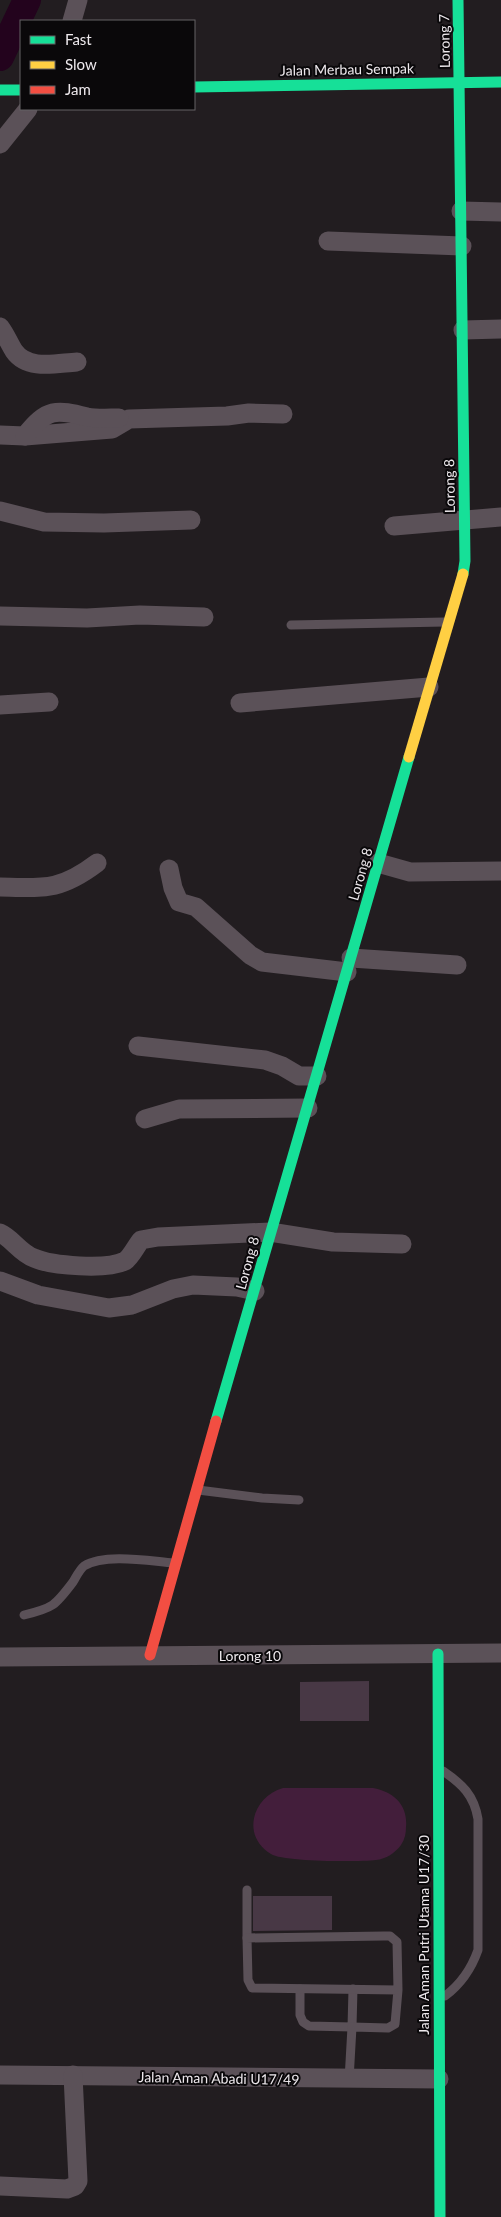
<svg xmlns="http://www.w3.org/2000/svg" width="501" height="2217" viewBox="0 0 501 2217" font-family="Lato,sans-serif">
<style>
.green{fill:#431e3b}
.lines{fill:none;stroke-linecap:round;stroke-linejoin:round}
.river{stroke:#23031d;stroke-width:28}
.building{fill:#483845}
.lane{stroke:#5b5158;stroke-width:9}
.street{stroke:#5b5158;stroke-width:19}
.fast{stroke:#16e098;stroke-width:11}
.slow{stroke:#ffcf43;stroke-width:11}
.jam{stroke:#f24e42;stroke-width:11}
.labels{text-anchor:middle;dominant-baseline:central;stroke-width:4;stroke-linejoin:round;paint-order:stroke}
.street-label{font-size:14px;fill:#eee9ed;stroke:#0a080a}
</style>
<rect width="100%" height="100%" fill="#221d20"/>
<path class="green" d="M283 1788H373C394 1792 408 1805 406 1827 406 1833 405 1839 401 1845 395 1853 386 1859 376 1860 359 1862 283 1862 271 1854 241 1836 252 1797 283 1788Z"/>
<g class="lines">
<path class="river" d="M0 57 27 0"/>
</g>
<g class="building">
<path d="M369 1681V1721H300V1682Z"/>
<path d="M253 1896H332V1930L253 1931Z"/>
</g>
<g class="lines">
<g class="lane">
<path d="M291 625 445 622"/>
<path d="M198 1490 262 1498 299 1500"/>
<path d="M24 1615C53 1608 55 1606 73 1582 76 1577 80 1569 84 1566 105 1553 149 1561 173 1563"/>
<path d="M443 1771C462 1784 474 1795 478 1819V1950C471 1970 461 1984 445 1996"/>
<path d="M247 1890V1938"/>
<path d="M300 1989V2015L303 2022 309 2026 352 2027 353 1989"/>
<path d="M349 2080 352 2027 388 2028 395 2024 398 1990 397 1942 390 1936H384L247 1938 248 1980 252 1988 398 1990"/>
</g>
<g class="street">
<path d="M72 21 78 0"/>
<path d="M0 144 28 109"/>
<path d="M461 211 501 212"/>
<path d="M328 241 462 246"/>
<path d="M0 327C6 335 9 343 14 351 28 371 57 363 77 362"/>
<path d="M463 330 501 329"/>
<path d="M0 435 25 436 112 429 129 419 227 416 249 413 283 414"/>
<path d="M25 436C47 408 56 409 87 417 97 419 109 418 119 418"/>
<path d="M0 511 44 522 104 523 191 520"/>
<path d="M394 526 501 517"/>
<path d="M0 616 87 618 140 615 204 617"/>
<path d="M240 703 429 687"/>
<path d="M0 705 49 702"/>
<path d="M378 863 410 872 501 871"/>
<path d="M169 869 173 888 179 902 196 907 250 955 262 962 347 972"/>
<path d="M0 887C44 888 60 891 97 863"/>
<path d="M351 958 457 965"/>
<path d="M138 1046 265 1060 282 1066 299 1076H317"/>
<path d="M145 1119 179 1109 308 1108"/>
<path d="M0 1233C12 1238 20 1253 34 1258 52 1266 107 1270 125 1261 131 1257 136 1246 141 1240L158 1237 270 1232 333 1242 402 1244"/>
<path d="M0 1281 38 1295 109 1308 132 1305 173 1289 193 1285 237 1287 255 1291"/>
<path d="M0 1657 501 1653"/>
<path d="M0 2075 439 2079"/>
<path d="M0 2186 67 2189 75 2186 78 2181 73 2075"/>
</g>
<g class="fast">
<path d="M458 0 465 561 463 574"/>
<path d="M194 87 501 82"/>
<path d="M0 90H21"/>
<path d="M216 1421 409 757"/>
<path d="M438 1654 440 2217"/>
</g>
<path class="slow" d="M409 757 463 574"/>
<path class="jam" d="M150 1655 216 1421"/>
</g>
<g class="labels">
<g class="street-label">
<text transform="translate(444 41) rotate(-91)">Lorong 7</text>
<text transform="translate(347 69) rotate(-1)">Jalan Merbau Sempak</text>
<text transform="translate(449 486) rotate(-91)">Lorong 8</text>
<text transform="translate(360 874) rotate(-74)">Lorong 8</text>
<text transform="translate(247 1263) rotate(-75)">Lorong 8</text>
<text x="250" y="1655">Lorong 10</text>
<text transform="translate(423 1935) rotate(-90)">Jalan Aman Putri Utama U17/30</text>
<text transform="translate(219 2078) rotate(1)">Jalan Aman Abadi U17/49</text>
</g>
</g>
<rect x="20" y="20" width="175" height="90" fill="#0a080a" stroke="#656265"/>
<rect x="30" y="36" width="25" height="8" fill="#16e098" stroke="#656265"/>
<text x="65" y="45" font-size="15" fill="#eee9ed">Fast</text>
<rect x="30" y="61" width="25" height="8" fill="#ffcf43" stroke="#656265"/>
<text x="65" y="70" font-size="15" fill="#eee9ed">Slow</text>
<rect x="30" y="86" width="25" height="8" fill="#f24e42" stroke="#656265"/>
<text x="65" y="95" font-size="15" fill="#eee9ed">Jam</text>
</svg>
